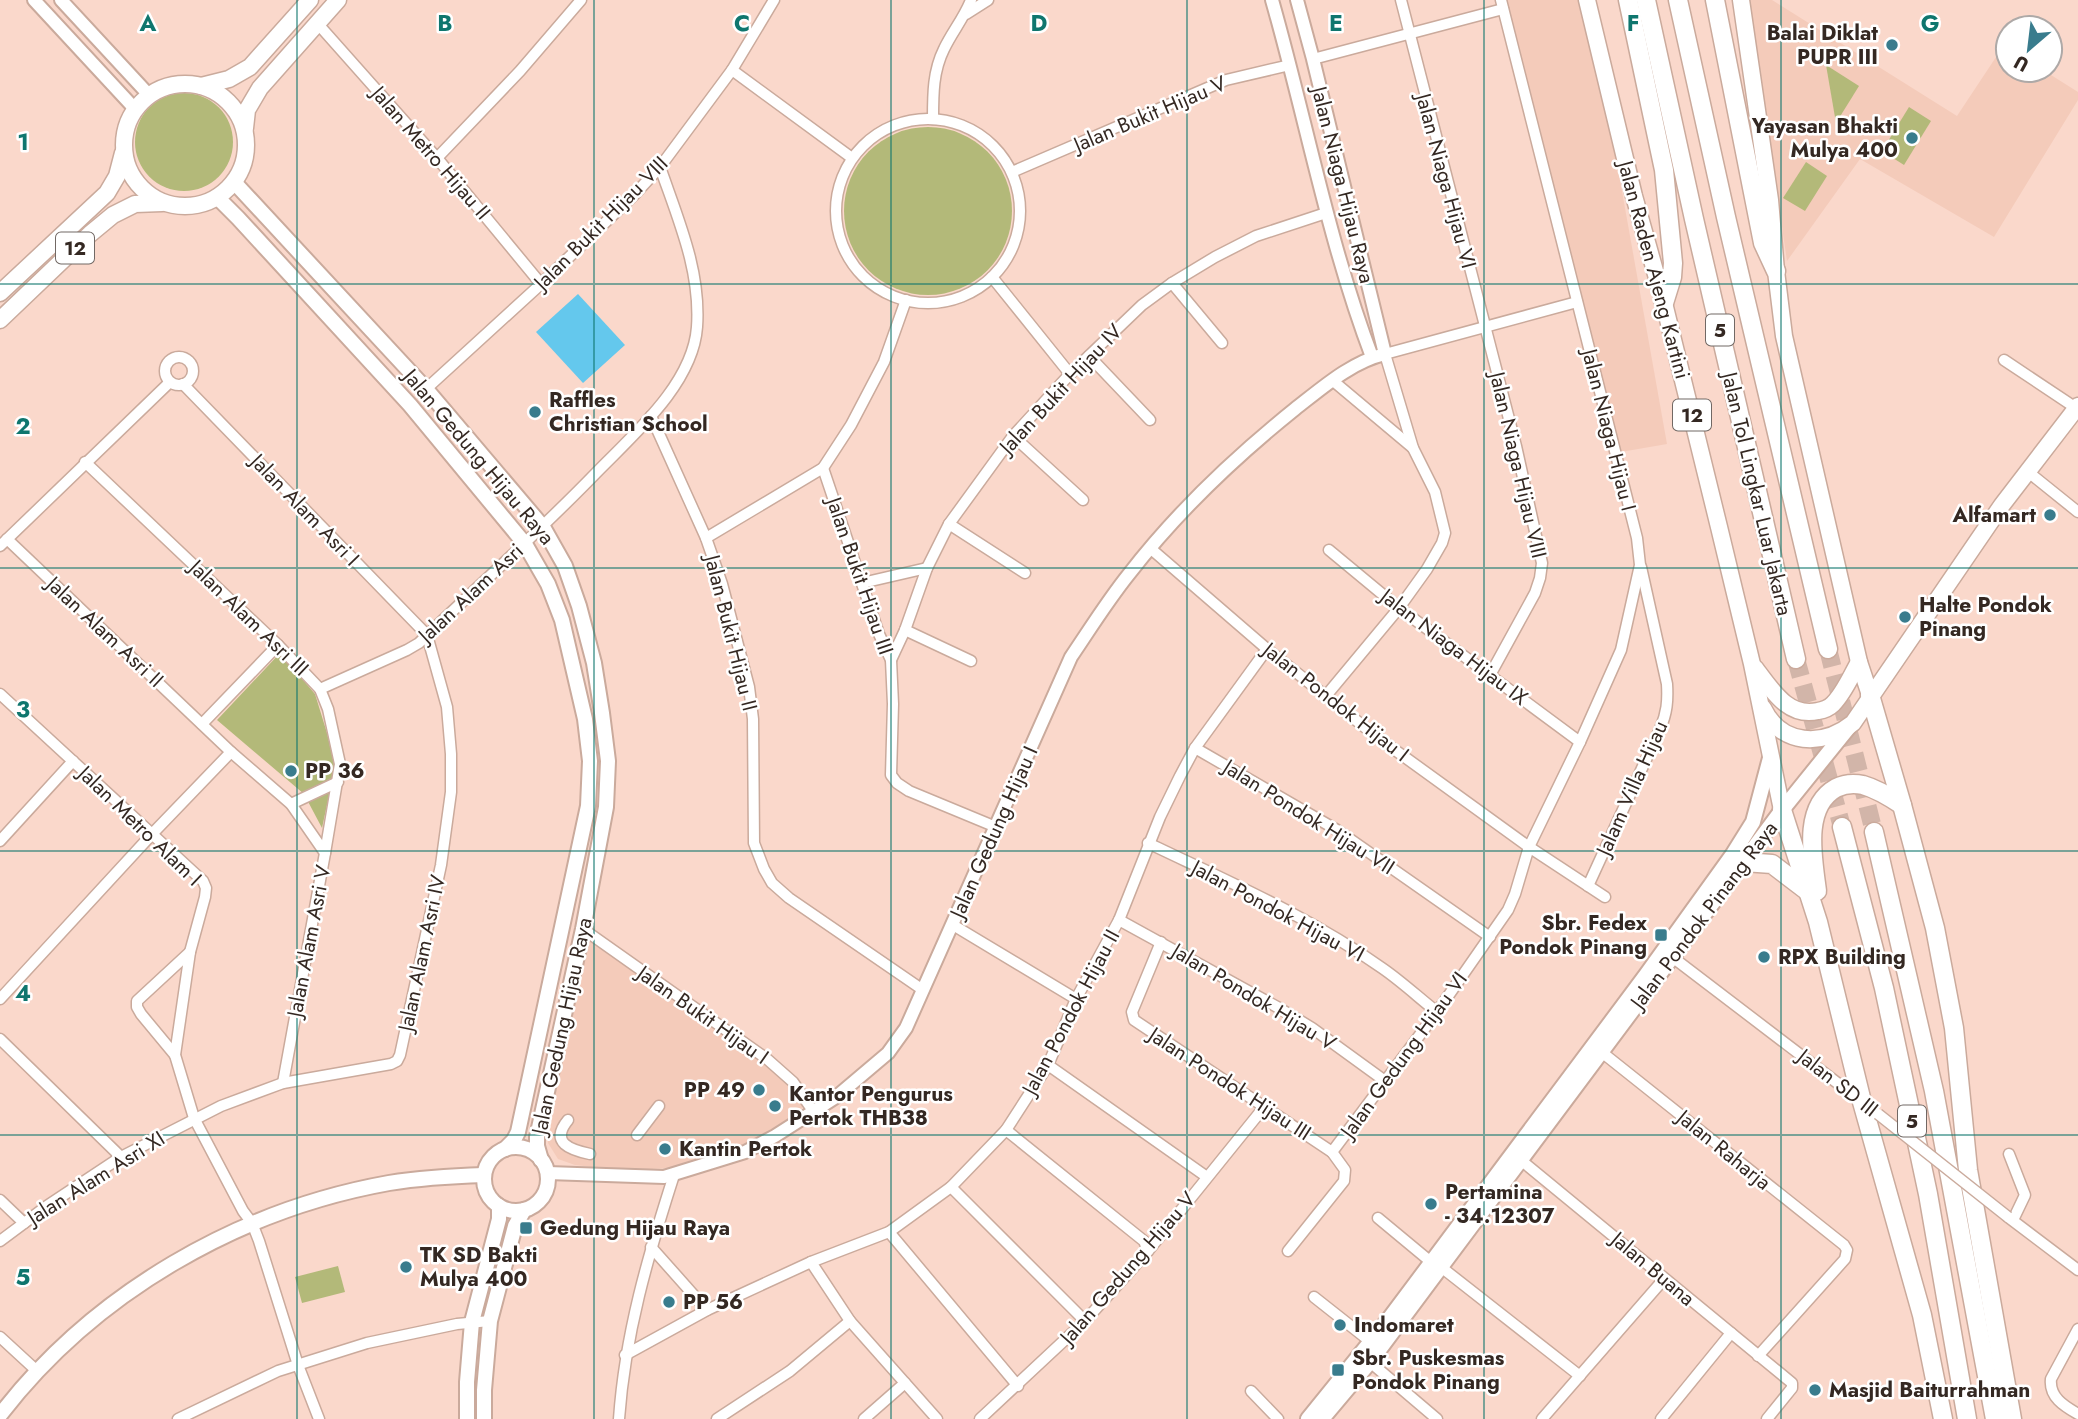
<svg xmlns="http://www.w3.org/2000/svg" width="2078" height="1419" viewBox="0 0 2078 1419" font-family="Jost,sans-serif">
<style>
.built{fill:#f4cbba}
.green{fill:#b3b979}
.water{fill:#64c8ed}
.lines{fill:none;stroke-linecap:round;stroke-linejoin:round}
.motorway-tunnel{stroke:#d2b5a9;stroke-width:18;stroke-dasharray:18 9;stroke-linecap:butt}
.minor-casing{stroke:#caaa9c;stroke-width:13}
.tertiary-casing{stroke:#caaa9c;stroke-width:16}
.secondary-casing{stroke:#caaa9c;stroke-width:18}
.trunk-casing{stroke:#caaa9c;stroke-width:19}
.motorway-casing{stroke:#caaa9c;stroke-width:21}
.minor{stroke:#fff;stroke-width:10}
.tertiary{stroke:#fff;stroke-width:12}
.secondary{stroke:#fff;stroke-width:14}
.trunk{stroke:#fff;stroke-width:16}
.motorway{stroke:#fff;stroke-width:18}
.minor-bridge-casing{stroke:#caaa9c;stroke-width:13;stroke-linecap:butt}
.minor-bridge{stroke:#fff;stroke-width:10}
.grid{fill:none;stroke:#0f766e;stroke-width:2;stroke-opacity:0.55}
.poi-dot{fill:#397c8d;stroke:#fff;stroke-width:2.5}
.labels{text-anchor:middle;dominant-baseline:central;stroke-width:5;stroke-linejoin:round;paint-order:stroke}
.shield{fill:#fff;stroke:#716864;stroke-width:2}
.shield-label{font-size:19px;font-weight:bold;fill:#342822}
.poi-label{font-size:21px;font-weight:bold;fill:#342822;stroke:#fff;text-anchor:start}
.street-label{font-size:21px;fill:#342822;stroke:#fff}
.grid-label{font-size:23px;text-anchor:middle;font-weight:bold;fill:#0f766e;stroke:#fff;stroke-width:5;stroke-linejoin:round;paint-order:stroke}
</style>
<rect width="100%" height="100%" fill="#fad8cb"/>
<g class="built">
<path d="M1503 0H1588L1667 444 1615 453Z"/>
<path d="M1749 0H1772L1957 116 2004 45 2008 47V70H2043L2078 92V100L1994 237 1860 159 1787 261Z"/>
<path d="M589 941 783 1072 803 1105 799 1114 767 1135 741 1148 669 1168 634 1170 601 1168 575 1165 558 1159 548 1143 551 1114Z"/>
</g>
<g class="green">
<path d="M1826 65 1859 86 1836 123Z"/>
<circle cx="184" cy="142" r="49"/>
<path d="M1909 107 1931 121 1904 165 1882 151Z"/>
<circle cx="928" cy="211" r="84"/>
<path d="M1806 162 1827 176 1805 211 1783 198Z"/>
<path d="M280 653 315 694 327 733 335 768 322 828 304 794 217 720Z"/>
<path d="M338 1266 345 1292 302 1303 295 1277Z"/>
</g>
<path class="water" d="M578 294 625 345 583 383 536 332Z"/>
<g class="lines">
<g class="motorway-tunnel">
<path d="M1828 649 1874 832"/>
<path d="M1796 659 1842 827"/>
</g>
<g class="minor-casing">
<g id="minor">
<path d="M1401 0 1516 446 1542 563 1540 578 1535 593 1490 675"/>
<path d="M966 14 988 0"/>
<path d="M318 24 437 158 541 284"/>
<path d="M1313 59 1503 9"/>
<path d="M732 70 852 158"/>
<path d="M933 119C933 94 933 71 944 49 952 32 964 18 971 0"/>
<circle cx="928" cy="211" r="92"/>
<path d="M437 158 520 71 581 0"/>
<path d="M1012 172 1226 80 1290 65"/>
<path d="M992 277 1070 374"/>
<path d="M1172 283 1222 343"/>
<path d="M1089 356 1150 420"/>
<circle cx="179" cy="371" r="14"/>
<path d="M2004 360 2076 408"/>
<path d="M1332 380 1413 448"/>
<path d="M426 389 541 284 635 194 660 167 732 70 774 0"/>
<path d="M651 416 706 538 722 584 749 687 753 719 754 843 764 869 772 883 789 898 923 990"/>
<path d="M1013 436 1083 500"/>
<path d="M85 462 278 645 320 689 328 709 340 764 325 853"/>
<path d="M823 468 879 634 891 660 893 704 891 775 897 783 909 791 996 827"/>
<path d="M2027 471 2078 512"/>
<path d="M949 524 1025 573"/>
<path d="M706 538 823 468 851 425 884 362 906 300"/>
<path d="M7 539 231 752 291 804 325 853 283 1083"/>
<path d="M0 546 170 382"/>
<path d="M1150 548 1267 649 1377 737 1529 847 1605 897"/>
<path d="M1329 550 1399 608 1580 742"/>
<path d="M862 583 927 568"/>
<path d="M905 630 971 661"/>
<path d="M891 660 905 630 927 568 949 524 1013 436 1070 374 1142 305 1172 283 1215 257 1256 236 1326 213"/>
<path d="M320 689 407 650 419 643C478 586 539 532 596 473 633 435 693 384 697 327 701 271 678 219 660 167"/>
<path d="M0 694 203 881 206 888 205 897 190 952 175 1055 194 1118 243 1211 252 1223 259 1241 298 1365 319 1419"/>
<path d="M1325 697 1399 608 1427 569 1442 543 1445 533 1435 492 1413 448 1385 354 1577 302"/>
<path d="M202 724 278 645"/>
<path d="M1195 748 1337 830 1490 937"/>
<path d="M291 804 338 782"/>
<path d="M0 841 73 761"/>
<path d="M1148 843C1227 881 1310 917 1382 968 1401 981 1418 997 1437 1012"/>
<path d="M1588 886 1660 729C1667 713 1668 701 1667 684L1641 567"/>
<path d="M1119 920 1279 1008 1312 1028 1385 1081"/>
<path d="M953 925 1076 999"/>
<path d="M583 929 767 1059 793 1082 813 1111"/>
<path d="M1161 942 1132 1012 1134 1020 1332 1152"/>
<path d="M1667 953 1861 1101"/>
<path d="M0 999 153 833 231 752"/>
<path d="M0 1039 121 1157"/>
<path d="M1599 1050 1844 1245 1847 1250 1845 1259 1758 1356"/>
<path d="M175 1055 141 1014 137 1007V1001L190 952"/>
<path d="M1048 1065 1207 1177"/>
<path d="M568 1120C549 1143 571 1150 590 1154"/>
<path d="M1006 1130 1144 1241 1148 1251"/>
<path d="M637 1135 659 1106"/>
<path d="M2009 1154 2025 1195 2013 1220"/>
<path d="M1517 1157 1792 1383V1388L1767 1419"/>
<path d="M951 1187 1085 1321"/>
<path d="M0 1200 24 1223"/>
<path d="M2008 1217 2078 1270"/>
<path d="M1378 1218 1431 1262"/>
<path d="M889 1232 1018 1386"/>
<path d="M0 1241 47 1206 121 1157 221 1106 283 1083 391 1064 397 1061 400 1055 441 865 451 792V754L447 707 427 635 183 384"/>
<path d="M651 1247 707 1310"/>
<path d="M1288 1251 1344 1181 1345 1170 1332 1152 1437 1012 1508 910 1515 894 1529 847 1580 742 1621 650 1640 565 1637 538 1501 0"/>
<path d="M811 1262 850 1321 937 1419"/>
<path d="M1441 1267 1580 1376"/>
<path d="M1314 1297 1371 1342"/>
<path d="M2078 1329 2051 1379C2049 1397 2064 1406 2078 1414"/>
<path d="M0 1337 37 1371"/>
<path d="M625 1355 707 1310 811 1262 889 1232 951 1187 1006 1130 1048 1065 1076 999 1119 920 1160 817 1180 776 1195 748 1267 649"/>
<path d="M1370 1362 1437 1419"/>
<path d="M1251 1391 1278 1419"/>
<path d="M178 1419 278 1371 367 1343 457 1324 490 1321"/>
<path d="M619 1419C625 1334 648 1256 674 1175"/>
<path d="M717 1419 790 1371 850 1321"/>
<path d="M864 1419 905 1383"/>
<path d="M980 1419 1085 1321 1148 1251 1265 1106"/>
<path d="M1542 1419 1664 1279"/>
<path d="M1661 1419 1731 1333"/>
</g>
</g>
<g class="tertiary-casing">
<g id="tertiary">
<path d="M34 0 135 109"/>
<path d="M61 0 149 95"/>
<path d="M1272 0C1306 119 1328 241 1372 357"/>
<path d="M548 1173 664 1177 745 1152 775 1136 836 1097 888 1053 906 1028 1071 657C1090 629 1108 600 1129 574 1177 512 1234 458 1295 409 1322 388 1351 362 1385 354L1313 59 1297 0"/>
</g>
</g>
<g class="secondary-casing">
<g id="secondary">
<path d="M234 182 426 389 543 527 565 566 579 606 594 663 602 713 608 761 606 807 583 929 537 1137V1146L541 1160"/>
<path d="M217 197 238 218 410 405 525 544 548 584 562 620 585 719 590 761 588 806 518 1132 514 1140 505 1149"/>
<circle cx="516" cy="1179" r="32"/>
<path d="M0 1415C94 1293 238 1210 389 1183 420 1178 452 1176 484 1175"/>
<path d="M467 1419V1382L472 1322 499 1219V1206"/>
<path d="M484 1419V1390L490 1321 515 1226 524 1210"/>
<path d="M1308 1419 1389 1319 1646 975 1733 854 1753 822 1770 758"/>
<path d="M1322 1419 1370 1362 1782 810 1849 727"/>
</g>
</g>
<g class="trunk-casing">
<g id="trunk">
<path d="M1587 0 1634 196 1664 303 1719 527 1752 664 1782 810"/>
<path d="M1741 0 1770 200 1776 271 1784 336 1859 662 1870 695"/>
<circle cx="185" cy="145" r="61"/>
<path d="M201 86 229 79 250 67 310 0"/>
<path d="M245 128 247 110 260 88 338 0"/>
<path d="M0 293 107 193 117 176 123 153"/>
<path d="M0 320 90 234 113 215 135 204 162 203"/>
<path d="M1755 668C1772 690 1788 718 1818 711 1824 710 1829 708 1833 704 1844 693 1851 676 1859 662"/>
<path d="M1763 708C1781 746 1823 747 1853 723L2002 505 2078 406"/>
</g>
</g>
<g class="motorway-casing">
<g id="motorway">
<path d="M1628 0 1664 170 1673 263 1672 277 1664 303"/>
<path d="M1646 0 1694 219 1796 659"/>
<path d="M1678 0 1726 217 1828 649"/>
<path d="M1715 0 1763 243 1776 271"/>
<path d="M1870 695 1902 805 1935 928 1954 1028 1968 1170 2012 1419"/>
<path d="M1782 810 1818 922 1862 1102 1922 1315 1943 1419"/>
<path d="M1842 827 1884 988 1928 1194 1967 1419"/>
<path d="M1874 832 1934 1091 1995 1419"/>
<path d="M1744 862 1772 864 1810 893"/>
<path d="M1817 891C1813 859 1802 807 1836 788 1844 784 1854 783 1863 785 1877 789 1890 797 1902 805"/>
</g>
</g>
<use href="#minor" class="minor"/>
<use href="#tertiary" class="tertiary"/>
<use href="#secondary" class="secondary"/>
<use href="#trunk" class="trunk"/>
<use href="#motorway" class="motorway"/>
<g class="minor-bridge-casing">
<path id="minor-bridge" d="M1878 1114 2008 1217"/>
</g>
<use href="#minor-bridge" class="minor-bridge"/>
</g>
<path class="grid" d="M297 0V1419M594 0V1419M891 0V1419M1187 0V1419M1484 0V1419M1781 0V1419M0 284H2078M0 568H2078M0 851H2078M0 1135H2078"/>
<g class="poi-dot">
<circle cx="1892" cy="45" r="7"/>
<circle cx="1912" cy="138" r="7"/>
<circle cx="535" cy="412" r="7"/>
<circle cx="2050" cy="515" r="7"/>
<circle cx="1905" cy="617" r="7"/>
<circle cx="291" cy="771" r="7"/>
<rect x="1654" y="928" width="14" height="14" rx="3.5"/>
<circle cx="1764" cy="957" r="7"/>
<circle cx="759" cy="1090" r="7"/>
<circle cx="775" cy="1106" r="7"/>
<circle cx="665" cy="1149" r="7"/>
<circle cx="1431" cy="1204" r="7"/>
<rect x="519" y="1221" width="14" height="14" rx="3.5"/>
<circle cx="406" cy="1267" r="7"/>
<circle cx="669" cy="1302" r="7"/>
<circle cx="1340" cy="1325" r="7"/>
<rect x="1331" y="1363" width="14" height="14" rx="3.5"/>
<circle cx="1815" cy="1390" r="7"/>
</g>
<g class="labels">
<g class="shield">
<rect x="56" y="232.5" width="38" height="31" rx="5"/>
<rect x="1706" y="314.5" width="28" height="31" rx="5"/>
<rect x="1673" y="399.5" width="38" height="31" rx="5"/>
<rect x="1898" y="1105.5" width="28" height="31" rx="5"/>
</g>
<g class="shield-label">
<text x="75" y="248">12</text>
<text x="1720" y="330">5</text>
<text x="1692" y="415">12</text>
<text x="1912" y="1121">5</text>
</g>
<g class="poi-label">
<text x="1878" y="33" text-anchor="end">Balai Diklat<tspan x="1878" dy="24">PUPR III</tspan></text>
<text x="1898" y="126" text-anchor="end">Yayasan Bhakti<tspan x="1898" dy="24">Mulya 400</tspan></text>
<text x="549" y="400">Raffles<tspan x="549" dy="24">Christian School</tspan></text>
<text x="2036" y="515" text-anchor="end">Alfamart</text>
<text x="1919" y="605">Halte Pondok<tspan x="1919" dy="24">Pinang</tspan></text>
<text x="305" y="771">PP 36</text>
<text x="1647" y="923" text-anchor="end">Sbr. Fedex<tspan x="1647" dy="24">Pondok Pinang</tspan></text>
<text x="1778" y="957">RPX Building</text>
<text x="745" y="1090" text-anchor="end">PP 49</text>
<text x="789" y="1094">Kantor Pengurus<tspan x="789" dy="24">Pertok THB38</tspan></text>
<text x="679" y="1149">Kantin Pertok</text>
<text x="1445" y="1192">Pertamina<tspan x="1445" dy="24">- 34.12307</tspan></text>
<text x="540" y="1228">Gedung Hijau Raya</text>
<text x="420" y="1255">TK SD Bakti<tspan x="420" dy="24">Mulya 400</tspan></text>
<text x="683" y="1302">PP 56</text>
<text x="1354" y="1325">Indomaret</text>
<text x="1352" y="1358">Sbr. Puskesmas<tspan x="1352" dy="24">Pondok Pinang</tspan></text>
<text x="1829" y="1390">Masjid Baiturrahman</text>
</g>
<g class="street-label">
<text transform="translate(1150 114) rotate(-23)">Jalan Bukit Hijau V</text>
<text transform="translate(431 153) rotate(49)">Jalan Metro Hijau II</text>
<text transform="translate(1446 181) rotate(75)">Jalan Niaga Hijau VI</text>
<text transform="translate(1343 185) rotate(76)">Jalan Niaga Hijau Raya</text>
<text transform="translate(601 223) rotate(-45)">Jalan Bukit Hijau VIII</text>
<text transform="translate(1654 270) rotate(75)">Jalan Raden Ajeng Kartini</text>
<text transform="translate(1061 389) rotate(-47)">Jalan Bukit Hijau IV</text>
<text transform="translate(1609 430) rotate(76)">Jalan Niaga Hijau I</text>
<text transform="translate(479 457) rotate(50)">Jalan Gedung Hijau Raya</text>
<text transform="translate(1518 465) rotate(77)">Jalan Niaga Hijau VIII</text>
<text transform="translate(1757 494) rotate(77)">Jalan Tol Lingkar Luar Jakarta</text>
<text transform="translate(305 510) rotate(46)">Jalan Alam Asri I</text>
<text transform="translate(860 576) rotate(71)">Jalan Bukit Hijau III</text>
<text transform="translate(471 593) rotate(-43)">Jalan Alam Asri</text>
<text transform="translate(249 618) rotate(44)">Jalan Alam Asri III</text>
<text transform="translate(105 632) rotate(43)">Jalan Alam Asri II</text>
<text transform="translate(731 633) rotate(76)">Jalan Bukit Hijau II</text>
<text transform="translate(1454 647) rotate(37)">Jalan Niaga Hijau IX</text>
<text transform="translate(1336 702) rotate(38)">Jalan Pondok Hijau I</text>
<text transform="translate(1632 788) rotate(-66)">Jalam Villa Hijau</text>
<text transform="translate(1309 817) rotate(32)">Jalan Pondok Hijau VII</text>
<text transform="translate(140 826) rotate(44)">Jalan Metro Alam I</text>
<text transform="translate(994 832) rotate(-66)">Jalan Gedung Hijau I</text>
<text transform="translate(1278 911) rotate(28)">Jalan Pondok Hijau VI</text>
<text transform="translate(1704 915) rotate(-53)">Jalan Pondok Pinang Raya</text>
<text transform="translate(309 941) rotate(-79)">Jalan Alam Asri V</text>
<text transform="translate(422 953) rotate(-78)">Jalan Alam Asri IV</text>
<text transform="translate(1254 997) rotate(31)">Jalan Pondok Hijau V</text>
<text transform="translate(1071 1012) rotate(-62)">Jalan Pondok Hijau II</text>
<text transform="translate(703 1015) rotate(35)">Jalan Bukit Hijau I</text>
<text transform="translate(562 1026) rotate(-78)">Jalan Gedung Hijau Raya</text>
<text transform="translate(1404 1055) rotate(-54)">Jalan Gedung Hijau VI</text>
<text transform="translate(1838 1083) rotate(38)">Jalan SD III</text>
<text transform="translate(1230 1084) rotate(33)">Jalan Pondok Hijau III</text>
<text transform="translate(1724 1150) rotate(39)">Jalan Raharja</text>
<text transform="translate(96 1178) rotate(-32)">Jalan Alam Asri XI</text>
<text transform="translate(1128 1268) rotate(-49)">Jalan Gedung Hijau V</text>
<text transform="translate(1653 1269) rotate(40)">Jalan Buana</text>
</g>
</g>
<g class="grid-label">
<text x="148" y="31">A</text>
<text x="445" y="31">B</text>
<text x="742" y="31">C</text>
<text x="1039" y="31">D</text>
<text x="1336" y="31">E</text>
<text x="1633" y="31">F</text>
<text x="1930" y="31">G</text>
<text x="23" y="150">1</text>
<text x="23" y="434">2</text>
<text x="23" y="717">3</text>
<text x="23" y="1001">4</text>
<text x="23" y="1285">5</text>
</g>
<g transform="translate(2029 49) rotate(208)"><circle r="33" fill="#ffffff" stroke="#aea9a7" stroke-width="2"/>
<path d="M0-5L12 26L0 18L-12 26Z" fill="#397c8d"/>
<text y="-10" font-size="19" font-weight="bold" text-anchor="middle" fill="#342822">U</text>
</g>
</svg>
